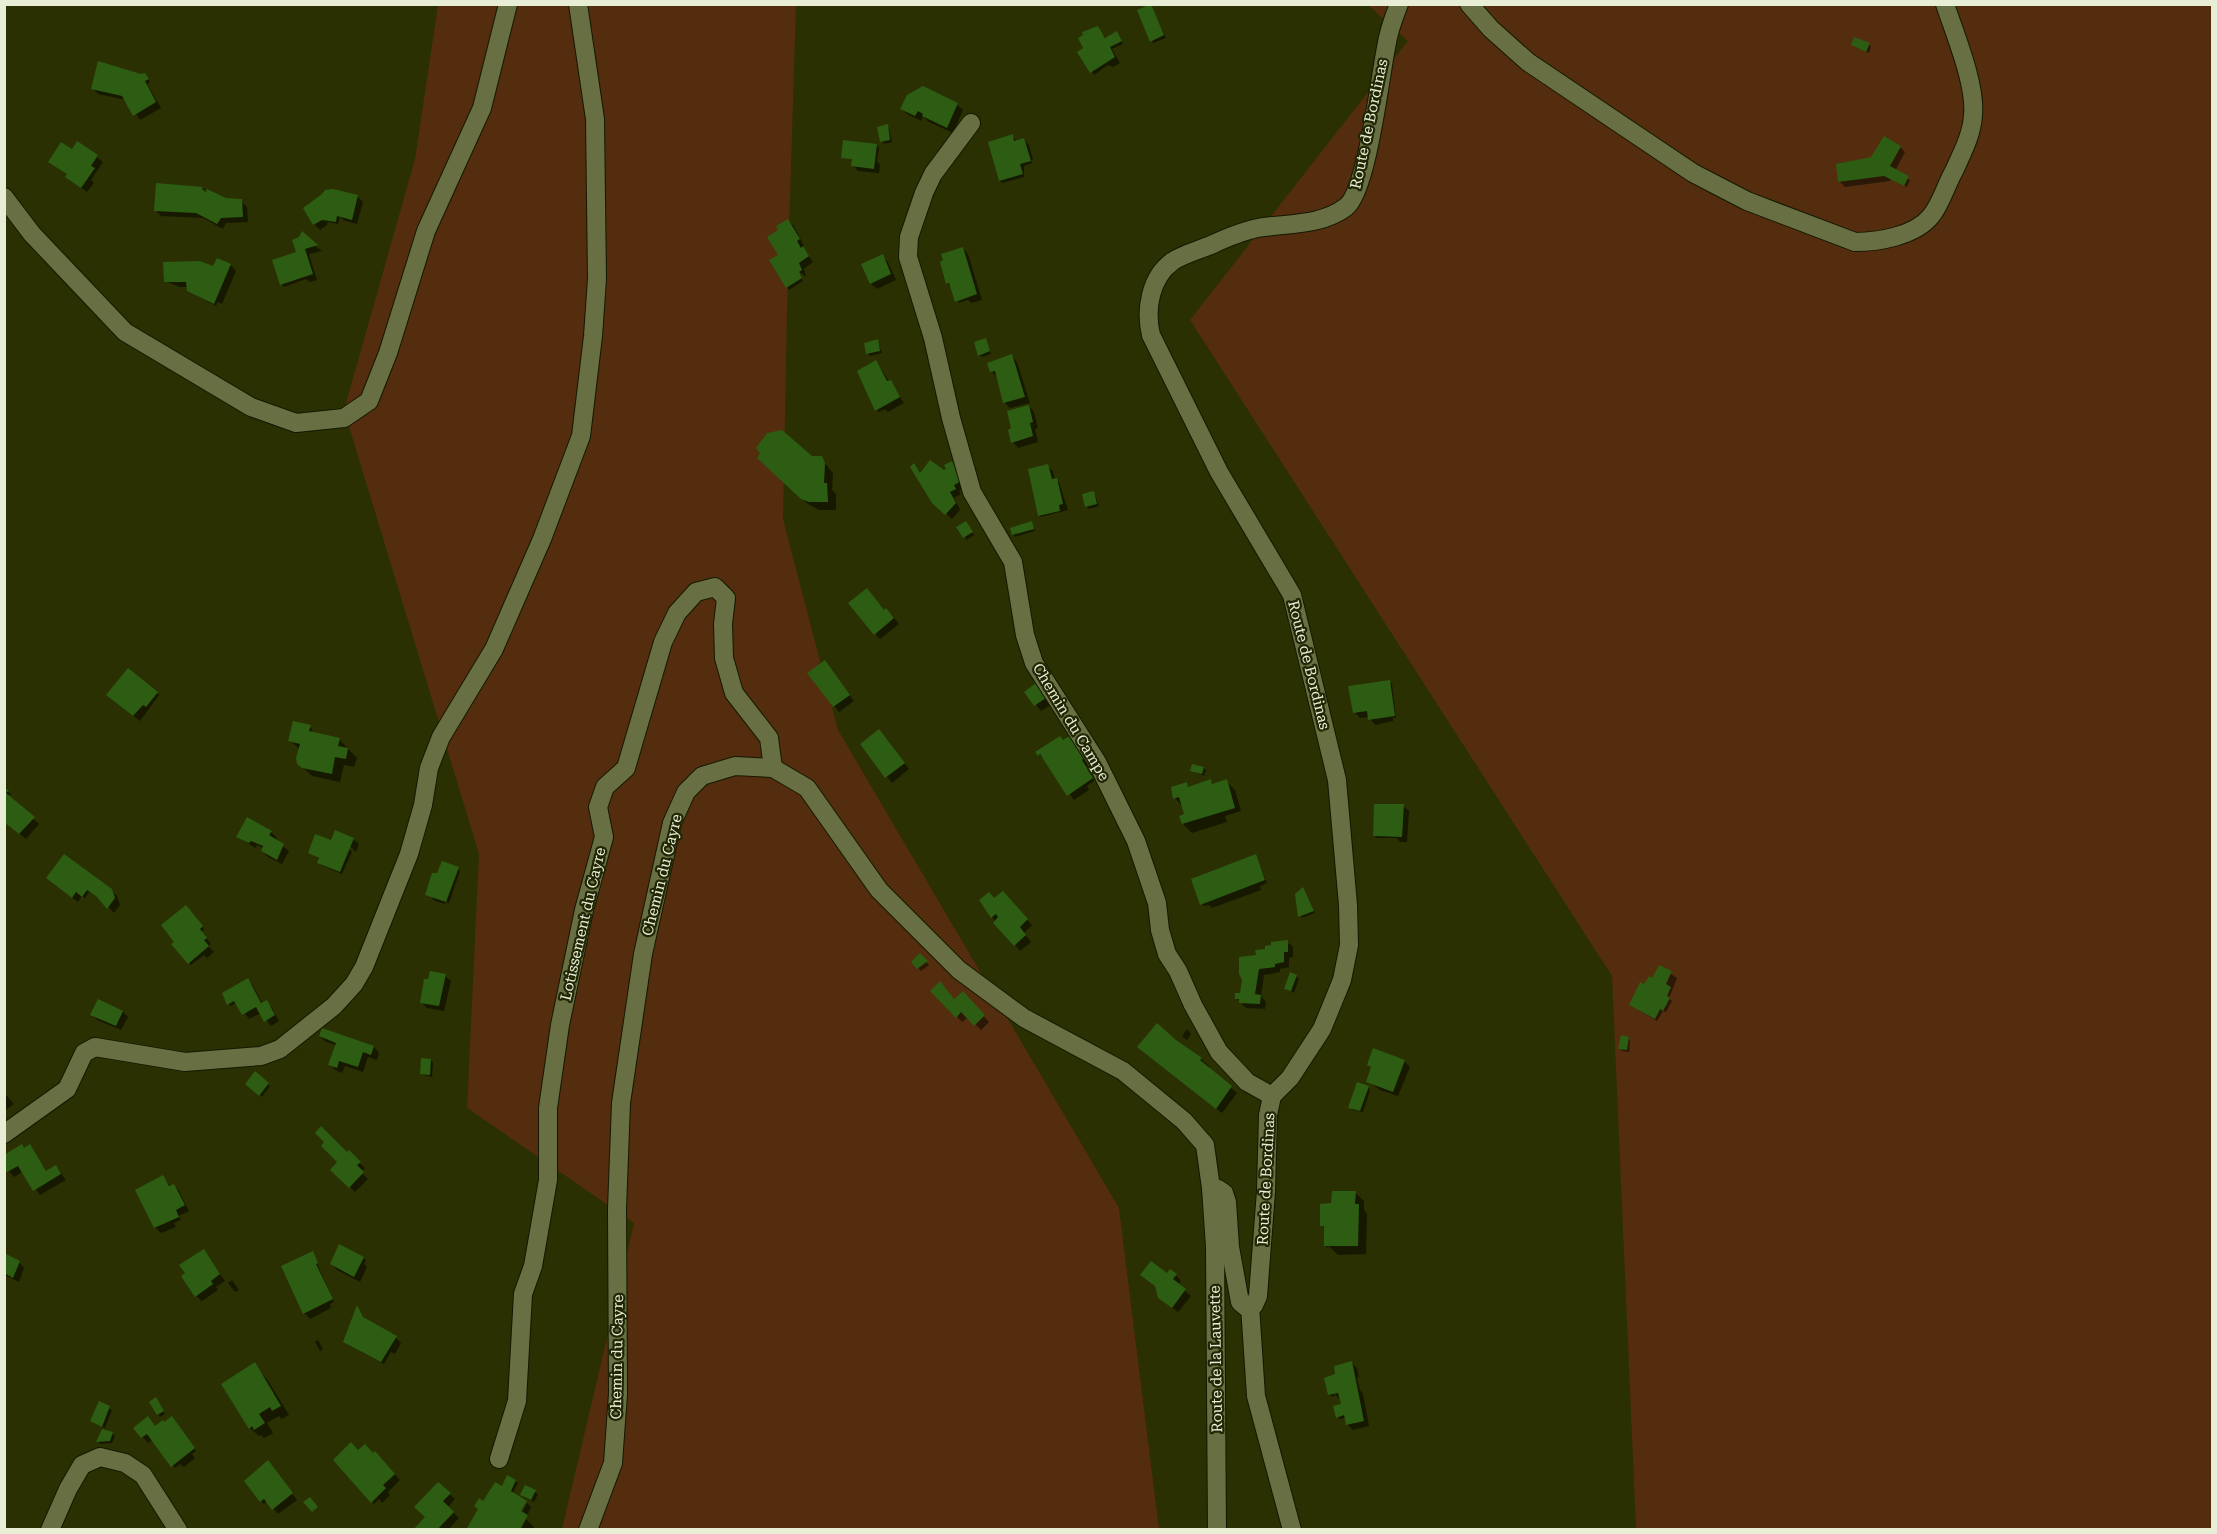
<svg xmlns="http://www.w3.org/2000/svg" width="2217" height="1534" viewBox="0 0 2217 1534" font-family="'Roboto Serif',serif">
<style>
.green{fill:#532d0d}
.shadow{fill:#0007}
.building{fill:#2d5d13}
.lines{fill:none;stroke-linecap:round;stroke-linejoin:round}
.minor-casing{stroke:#141800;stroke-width:20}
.minor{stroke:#687043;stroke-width:18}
.labels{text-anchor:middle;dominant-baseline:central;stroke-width:4.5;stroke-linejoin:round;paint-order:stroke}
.street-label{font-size:15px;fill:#e8eed5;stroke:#212604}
</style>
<rect width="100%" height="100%" fill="#2a3001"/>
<g class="green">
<path d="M438 5H796L788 261 783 519 838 730 1119 1208 1159 1529H562L634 1223 467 1108 479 854 344 410 415 159Z"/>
<path d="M1368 5H2212V1529H1636L1612 976 1190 320 1408 41Z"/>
</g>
<g class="shadow">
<path d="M1151 6 1166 38 1153 43 1151 41Z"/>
<path d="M1098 28 1107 39 1119 35 1123 44 1112 49 1120 63 1113 67 1108 65 1094 75 1080 52Z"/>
<path d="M1869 44 1871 47 1869 53 1855 47Z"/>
<path d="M147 77 150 82 147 84 161 108 140 120 126 100 98 94 93 88Z"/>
<path d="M957 105 963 110 953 133 929 122 923 116 921 121 907 114 902 109Z"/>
<path d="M887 126 889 128 892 142 884 144 882 141Z"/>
<path d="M1012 136 1018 142 1024 140 1029 145 1033 160 1031 161 1032 163 1024 166V177L1002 183 1000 181Z"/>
<path d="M78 143 103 162 91 180 94 183 87 192 67 177 73 151Z"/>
<path d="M877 145 879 148 877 161 880 165 879 173 858 171 853 165Z"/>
<path d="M1900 147 1905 152 1895 171 1910 180 1907 187 1891 179 1890 181 1845 187 1839 181 1872 158Z"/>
<path d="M157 185 203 188 207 192 226 200 241 201 247 207 248 222 226 223 223 229 203 218 161 216 156 211Z"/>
<path d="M357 196 363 202 357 224 345 221 340 217 338 224 328 222 327 225 320 230 314 224Z"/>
<path d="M788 221 794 226 804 246 802 247 813 262 804 269 806 277 797 270 803 281 789 290 787 287 780 256V231Z"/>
<path d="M301 235 322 251 309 254 317 280 310 282 306 279 284 287 281 284 298 253Z"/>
<path d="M963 248 968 254 982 300 972 303 968 300 959 303 952 288 947 283Z"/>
<path d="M882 256 888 262 896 280 877 289 871 284 863 265Z"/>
<path d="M218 260 231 265 236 271 222 304 218 302 216 306 192 293 188 287H180L165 281 214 268Z"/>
<path d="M986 340 991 354 982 357 979 355Z"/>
<path d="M877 341 882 353 870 356 868 353Z"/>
<path d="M1012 356 1017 362 1030 403 1010 408 1005 403 998 378 992 372Z"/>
<path d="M876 362 904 403 888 412 885 409 879 412 876 410Z"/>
<path d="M1029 406 1034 412 1038 428 1035 429 1038 442 1018 448 1013 442Z"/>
<path d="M819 456 833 473 832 490 836 494V510H819L808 504 759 458Z"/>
<path d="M952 463 957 469 967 487 959 491 961 494 954 498 960 510 952 519 933 502 914 466 921 474 943 472 948 469Z"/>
<path d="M1047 466 1053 471 1055 480 1059 482 1068 510 1041 517 1039 515Z"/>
<path d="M1094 492 1099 506 1089 509 1086 506Z"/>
<path d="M1032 523 1035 531 1015 537 1013 534Z"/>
<path d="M968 525 974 535 967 540 958 528Z"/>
<path d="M884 611 892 615 899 624 880 639 875 634Z"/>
<path d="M830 668 854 701 839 712 834 706Z"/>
<path d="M1040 682 1052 704 1041 711 1026 692Z"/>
<path d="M1390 682 1392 684 1396 718H1393V721L1375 725 1369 717 1360 718 1355 713Z"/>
<path d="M154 690 159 695 140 721 114 701Z"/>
<path d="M310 727 312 729 311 733 339 739 357 758 354 767 344 765 340 782 312 776 297 762 299 749 290 740Z"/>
<path d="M885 737 909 769 892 783 862 744Z"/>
<path d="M1060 738 1091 763 1087 766 1094 781 1087 786 1089 790 1074 800 1046 760 1037 753Z"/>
<path d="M1203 768 1206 770 1204 776 1191 770Z"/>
<path d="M1211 781 1214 786 1226 781 1235 790 1241 811 1225 816 1227 822 1192 833 1183 824 1181 817 1186 814 1184 808 1175 798 1186 784 1190 788Z"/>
<path d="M4 792H9L11 794 8 797 39 824 26 839 4 821Z"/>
<path d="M1403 806 1409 811 1407 842H1400L1397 838H1377L1374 836Z"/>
<path d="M271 832 277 838 275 840 289 851 282 864 268 857 262 851 263 848 257 845 255 848 238 836Z"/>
<path d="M353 839 359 844 356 852 346 842 344 844 352 852 342 874 321 865 320 860 310 852 332 842Z"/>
<path d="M1256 856 1267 883 1260 886 1261 890 1212 908 1209 905 1204 906 1201 904Z"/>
<path d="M458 869 460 871 449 903 446 902 445 904 435 901 429 895Z"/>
<path d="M54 884 111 890 117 896 120 905 114 913 103 901 89 892 85 898 82 896 78 902Z"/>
<path d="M1303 889 1315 913 1302 918 1300 916Z"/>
<path d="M1008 899 1032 925 1024 933 1031 942 1020 951 992 917 994 900Z"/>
<path d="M191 912 204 929 201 932 211 944 208 946 214 952 207 958 204 955 191 965 189 963Z"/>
<path d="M1287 942 1293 947V957L1289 958V967L1280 969V972L1264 975 1261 996 1266 1002 1265 1009 1246 1008 1236 998 1241 994 1257 956Z"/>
<path d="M920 955 929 965 921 971 913 962Z"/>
<path d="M1660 967 1677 978 1669 998 1672 1001 1666 1012 1663 1011 1657 1021 1637 1009 1645 986 1653 979Z"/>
<path d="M445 976 451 981 444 1011 427 1008 421 1002Z"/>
<path d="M1296 976 1299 979 1294 993 1286 988Z"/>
<path d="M248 980 253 986 263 1004 266 1002 272 1008 279 1021 271 1026 261 1013 249 1019 237 1002 231 1006 228 1004Z"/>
<path d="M932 991 955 1000 963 993 989 1022 981 1030 968 1017 962 1022Z"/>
<path d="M123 1012 128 1017 121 1030 97 1020 92 1014Z"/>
<path d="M1187 1029 1191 1034 1187 1040 1182 1036Z"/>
<path d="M320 1036 374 1047 379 1053 377 1060 368 1057 363 1072 345 1066 342 1073 335 1070 329 1064 336 1045 326 1042Z"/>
<path d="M1628 1038 1630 1041 1629 1052 1622 1051 1620 1049Z"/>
<path d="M1139 1047 1201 1059 1210 1067 1208 1069 1237 1093 1222 1113Z"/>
<path d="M431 1060 433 1063 432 1077 424 1075 421 1073Z"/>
<path d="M1404 1061 1410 1067 1398 1096 1380 1090 1368 1081Z"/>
<path d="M255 1073 270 1086 262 1097 247 1084Z"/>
<path d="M1368 1087 1370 1090 1363 1112 1352 1110 1350 1107Z"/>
<path d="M4 1093 14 1104 4 1111Z"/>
<path d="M327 1143 347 1155 349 1153 365 1168 361 1172 368 1179 355 1192 332 1170 339 1162Z"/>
<path d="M30 1146 47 1172 56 1167 66 1180 40 1195 24 1171 14 1177 4 1166Z"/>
<path d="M163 1177 171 1187 174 1185 179 1191 189 1211 179 1216 181 1220 174 1223 176 1227 161 1233 156 1228 137 1191Z"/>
<path d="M1355 1192 1364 1201V1210L1367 1214 1366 1254 1338 1255 1329 1246 1328 1248 1325 1246 1324 1228 1322 1225Z"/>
<path d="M204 1251 225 1281 216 1287 218 1290 202 1301 196 1296Z"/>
<path d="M312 1252 334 1302 330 1304 331 1308 310 1319 304 1313Z"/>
<path d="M4 1255 19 1262 24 1268 19 1282 4 1275Z"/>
<path d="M363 1258 366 1260 364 1264 367 1267 360 1282 337 1270 332 1264Z"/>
<path d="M1167 1275H1176L1181 1281 1178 1285 1191 1296 1178 1312 1165 1303Z"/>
<path d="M232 1280 239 1290 235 1292 228 1283Z"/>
<path d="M357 1308 366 1321 396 1338 401 1343 395 1354 391 1352 384 1364 347 1344Z"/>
<path d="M318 1340 323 1349 320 1351 315 1342Z"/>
<path d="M1351 1362 1357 1368 1359 1377 1357 1378 1360 1390 1363 1394 1369 1426 1353 1430 1347 1424 1345 1418 1340 1419 1338 1417 1344 1404 1334 1393 1335 1397 1329 1395 1326 1379 1337 1375Z"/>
<path d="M260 1372 267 1379 289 1415 282 1419 279 1416 267 1423 273 1433 264 1438 261 1435 259 1436 250 1428Z"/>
<path d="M158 1402 165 1414 160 1417 158 1414Z"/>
<path d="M99 1403 112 1410 105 1428 94 1423Z"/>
<path d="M174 1421 196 1451 192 1454 195 1458 184 1467 180 1464 175 1468 153 1439 148 1443 135 1428 156 1427Z"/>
<path d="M112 1434 115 1436 112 1443 100 1444 98 1441Z"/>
<path d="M358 1452 374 1455 380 1459 400 1480 388 1492 390 1495 382 1503 379 1499 374 1504 342 1468Z"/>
<path d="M273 1468 297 1500 278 1514 267 1501 264 1504 261 1501 246 1481Z"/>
<path d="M515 1481 518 1483 512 1494 516 1519 518 1520 527 1503 531 1507 526 1519 534 1527 533 1530H468L482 1502 507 1491Z"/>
<path d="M438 1484 455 1499 448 1507 459 1518 448 1530H415L426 1517Z"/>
<path d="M525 1487 538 1494 534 1502 524 1497Z"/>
</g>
<g class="building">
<path d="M1151 4 1164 35 1150 42 1137 10Z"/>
<path d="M1098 26 1105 38 1117 31 1122 41 1110 47 1115 57 1090 73 1077 52 1083 48 1078 38 1083 35 1082 32Z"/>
<path d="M1854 37 1870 43 1866 52 1851 45Z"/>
<path d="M98 61 141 74 145 73 149 79 145 81 156 102 133 116 122 96 91 89Z"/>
<path d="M923 86 958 103 947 128 922 116 923 114 918 111 915 116 900 109 907 95Z"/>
<path d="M888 124 890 140 880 142 877 127Z"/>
<path d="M1013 134 1014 141 1024 138 1031 161 1020 164 1023 174 999 181 988 142Z"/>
<path d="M1884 136 1901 146 1890 166 1909 176 1904 186 1884 176 1838 182 1836 164 1871 157Z"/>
<path d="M843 140 877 144 874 169 851 166 852 159 841 158Z"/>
<path d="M77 141 98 155 91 166 95 168 81 188 65 177 67 174 48 162 61 142 72 149Z"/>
<path d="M156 183 203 187 202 189 206 192 207 189 226 198 242 199 243 217 221 218 217 224 196 213 154 211Z"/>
<path d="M333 189 358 195 352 220 337 216 336 222 322 220 313 225 303 208 322 194 325 190Z"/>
<path d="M788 219 800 239 797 241 801 248 803 246 809 256 799 263 802 270 799 272 802 278 786 288 769 260 778 255 767 237 778 230 776 226Z"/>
<path d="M302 231 318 245 305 249 313 274 280 285 272 260 296 252 292 240 299 237Z"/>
<path d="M963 247 977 294 955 302 949 283 946 284 940 262 943 260 941 254Z"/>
<path d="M883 254 891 274 870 284 861 264Z"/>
<path d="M217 258 231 264 214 304 187 291 186 282H164L163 262 200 261 213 266Z"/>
<path d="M986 338 990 351 978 356 974 342Z"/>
<path d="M878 339 880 351 866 354 864 343Z"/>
<path d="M1012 354 1025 397 1003 403 995 371 990 372 987 363Z"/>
<path d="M876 360 887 381 891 380 900 397 875 411 857 371Z"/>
<path d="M1029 405 1033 422 1030 423 1033 436 1011 443 1008 430 1011 428 1007 411Z"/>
<path d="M782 430 812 456H822L825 463 824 483H827L828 502H809L801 499 757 458 760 453 756 448 767 433Z"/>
<path d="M930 460 944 470 946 469 944 465 952 461 962 481 954 485 956 489 950 492 956 503 945 515 932 503 910 467 914 463 920 473Z"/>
<path d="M1048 464 1052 479 1057 478 1063 504 1059 505 1060 511 1038 516 1028 469Z"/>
<path d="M1094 491 1097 504 1085 507 1082 494Z"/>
<path d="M966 521 973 532 963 538 956 527Z"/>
<path d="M1032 521 1034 529 1012 535 1010 528Z"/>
<path d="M867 588 884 610 886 608 894 618 874 635 848 603Z"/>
<path d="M825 660 850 695 833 707 807 673Z"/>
<path d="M128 668 158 692 146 707 143 705 133 716 106 695Z"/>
<path d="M1040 680 1046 698 1034 706 1024 692Z"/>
<path d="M1390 680 1395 716 1368 720 1367 711 1353 713 1348 686Z"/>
<path d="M293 721 311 725 309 731 340 738 338 746 348 748 346 759 335 757 332 774 302 768 297 764 296 758 300 744 288 741Z"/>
<path d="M879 729 905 763 885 778 860 744Z"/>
<path d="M1071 735 1086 757 1082 760 1093 778 1067 796 1040 754 1038 756 1035 752 1060 736 1063 740Z"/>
<path d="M1192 764 1204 767 1202 774 1190 771Z"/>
<path d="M1211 779 1212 784 1227 779 1235 808 1182 824 1179 816 1184 814 1179 797 1173 799 1171 787 1187 782 1188 787Z"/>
<path d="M5 789 9 790 6 793 35 817 19 834 4 822Z"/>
<path d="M1374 804H1404L1402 837 1373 836Z"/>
<path d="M247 817 272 831 269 835 284 844 277 860 261 851 263 846 251 841 249 843 236 837Z"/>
<path d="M335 830 354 838 340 872 317 863 319 858 308 853 315 834 331 840Z"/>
<path d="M64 854 112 889 115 898 107 909 97 897 87 890 82 897 76 892 72 898 46 878Z"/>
<path d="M1256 854 1265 880 1200 905 1191 879Z"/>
<path d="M442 861 459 867 446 902 425 895 432 873H437Z"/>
<path d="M1303 887 1314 911 1298 917 1295 894Z"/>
<path d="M1003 891 1028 919 1020 927 1026 935 1014 946 993 923 998 917 996 914 991 918 979 900 989 892 994 898Z"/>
<path d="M186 905 203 926 200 929 207 938 204 940 209 946 188 964 171 944 174 942 161 925Z"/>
<path d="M1288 940V952H1284V962L1275 964V967L1259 969 1255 994 1261 995 1260 1004 1239 1003V999H1235V993H1240L1242 980 1239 974V957L1256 955 1255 950 1265 949V946L1271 945V942Z"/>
<path d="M920 953 928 961 917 969 911 962Z"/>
<path d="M1659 965 1672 971 1666 984 1671 987 1667 996 1670 998 1663 1011 1660 1009 1655 1019 1629 1005 1640 982 1644 984 1649 976 1652 978Z"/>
<path d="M430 971 446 974 439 1006 420 1003 424 979H428Z"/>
<path d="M1290 972 1297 975 1291 991 1284 989Z"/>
<path d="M248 978 261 1003 267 1000 275 1015 264 1022 256 1007 242 1015 234 1001 227 1005 222 993Z"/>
<path d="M940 981 954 999 963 991 985 1015 974 1026 961 1012 956 1018 930 991Z"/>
<path d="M98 999 123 1011 116 1026 90 1015Z"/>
<path d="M1157 1023 1176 1040 1202 1058 1200 1060 1232 1086 1216 1109 1137 1047Z"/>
<path d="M322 1028 374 1046 371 1055 363 1052 358 1067 339 1061 337 1068 328 1065 336 1043 319 1036Z"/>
<path d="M1621 1035 1629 1037 1627 1050 1618 1049Z"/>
<path d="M1373 1048 1405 1060 1393 1092 1366 1082 1371 1067 1367 1065Z"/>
<path d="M421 1058 431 1059 430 1075 420 1074Z"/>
<path d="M255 1071 269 1083 259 1096 245 1084Z"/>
<path d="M1357 1082 1369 1086 1360 1111 1348 1108Z"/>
<path d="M321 1126 347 1152 349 1150 361 1162 357 1165 364 1172 349 1188 330 1170 337 1162 321 1146 324 1142 315 1133Z"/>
<path d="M22 1144 24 1148 30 1144 46 1171 56 1165 61 1174 33 1191 18 1166 7 1172 4 1169V1155Z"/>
<path d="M163 1175 169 1186 174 1184 185 1205 176 1210 179 1217 154 1228 135 1190Z"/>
<path d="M1332 1191H1356L1355 1204H1359L1358 1246H1324V1226H1320V1204L1331 1203Z"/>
<path d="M339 1244 364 1257 354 1277 330 1264Z"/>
<path d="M204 1249 220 1274 211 1281 213 1284 195 1297 181 1276 185 1273 179 1265Z"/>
<path d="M313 1251 318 1263 316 1264 333 1299 303 1314 281 1266Z"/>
<path d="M4 1253 20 1261 13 1278 4 1273Z"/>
<path d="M1151 1261 1167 1273 1170 1269 1177 1274 1173 1279 1186 1289 1172 1308 1158 1298 1155 1286 1140 1275Z"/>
<path d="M357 1305 363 1317 397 1336 381 1362 343 1342Z"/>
<path d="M1352 1361 1364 1421 1346 1425 1344 1415 1336 1418 1333 1406 1341 1404 1338 1393 1328 1395 1324 1378 1335 1374 1334 1366Z"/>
<path d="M255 1362 281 1406 272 1411 270 1407 259 1414 265 1423 254 1430 252 1426 249 1429 221 1384Z"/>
<path d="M156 1397 164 1411 157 1415 149 1402Z"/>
<path d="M99 1401 110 1406 102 1427 90 1421Z"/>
<path d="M148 1416 155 1426 163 1420 164 1422 172 1416 195 1448 171 1467 147 1434 141 1438 133 1428Z"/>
<path d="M102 1429 113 1432 110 1441 96 1442Z"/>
<path d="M351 1442 358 1450 365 1444 373 1453 375 1451 395 1474 383 1485 386 1488 371 1503 333 1460Z"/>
<path d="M268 1460 293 1493 272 1510 264 1499 260 1502 244 1481Z"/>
<path d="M507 1475 516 1480 511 1491 527 1501 521 1511 528 1515 520 1530H466L478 1509 474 1506 479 1498 483 1501 495 1482 502 1486Z"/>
<path d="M438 1482 451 1493 443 1501 454 1512 437 1530H413L425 1517 414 1507Z"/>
<path d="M525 1485 536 1490 531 1500 520 1495Z"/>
<path d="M310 1497 318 1507 312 1512 303 1502Z"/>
</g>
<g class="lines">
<g class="minor-casing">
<g id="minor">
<path d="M1469 4 1491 29 1528 62 1693 173 1747 201 1855 242C1878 242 1915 236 1931 216 1941 204 1946 185 1954 171 1962 153 1972 135 1973 115 1976 84 1955 35 1945 4"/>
<path d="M971 123 933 174 924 193 909 237 908 257 933 338 951 418 972 492 1013 562 1025 635 1034 663 1097 762 1136 841 1157 903 1160 930 1167 954 1178 971 1193 1005 1219 1052 1247 1082 1272 1096"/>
<path d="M4 197 32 234 125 332 251 407 296 423 344 418 369 401 388 353 426 231 482 108 508 4"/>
<path d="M4 1134 67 1089 84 1053 95 1047 185 1062 261 1056 280 1049 334 1006 354 984 364 967 409 854 423 805 429 768 441 737 494 649 542 539 581 436 593 336 597 279 595 119 578 4"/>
<path d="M1211 1188 1218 1189 1224 1193 1227 1202 1230 1247 1240 1302 1246 1307 1254 1305 1258 1296 1266 1191 1268 1115 1272 1096 1290 1078 1322 1029 1342 980 1349 945 1348 905 1337 780 1292 595 1219 472 1151 335C1145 310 1150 277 1173 261 1184 254 1199 250 1211 245 1226 238 1242 231 1258 228 1287 223 1321 226 1346 207 1367 191 1380 77 1386 48 1388 33 1393 19 1399 4"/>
<path d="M1250 1306 1256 1396 1292 1530"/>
<path d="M499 1459 517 1401 523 1294 533 1266 548 1180V1108L560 1025 584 910 604 837 598 807 605 787 626 768 663 642 677 613 696 592 715 587 726 598 723 624 724 658 734 693 769 738 773 768"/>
<path d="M50 1530 68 1489 82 1465 100 1457 125 1463 143 1475 178 1530"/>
<path d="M588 1530 613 1463 618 1394 617 1209 621 1103 643 954 672 823 686 792 702 776 735 766 773 768 807 788 879 890 959 970 1024 1018 1123 1071 1184 1121 1205 1145 1211 1188 1215 1247 1217 1530"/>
</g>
</g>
<use href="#minor" class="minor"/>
</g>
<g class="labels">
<g class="street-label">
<text transform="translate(1369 124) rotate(-78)">Route de Bordinas</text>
<text transform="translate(1309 665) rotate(76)">Route de Bordinas</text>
<text transform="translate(1071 722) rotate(59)">Chemin du Campe</text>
<text transform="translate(662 875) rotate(-76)">Chemin du Cayre</text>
<text transform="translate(583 924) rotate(-77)">Lotissement du Cayre</text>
<text transform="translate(1266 1179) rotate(-87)">Route de Bordinas</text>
<text transform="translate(617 1357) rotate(-89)">Chemin du Cayre</text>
<text transform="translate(1216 1359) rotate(-91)">Route de la Lauvette</text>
</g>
</g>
<rect width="2217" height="1534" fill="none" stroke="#e8eed5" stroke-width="12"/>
</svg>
